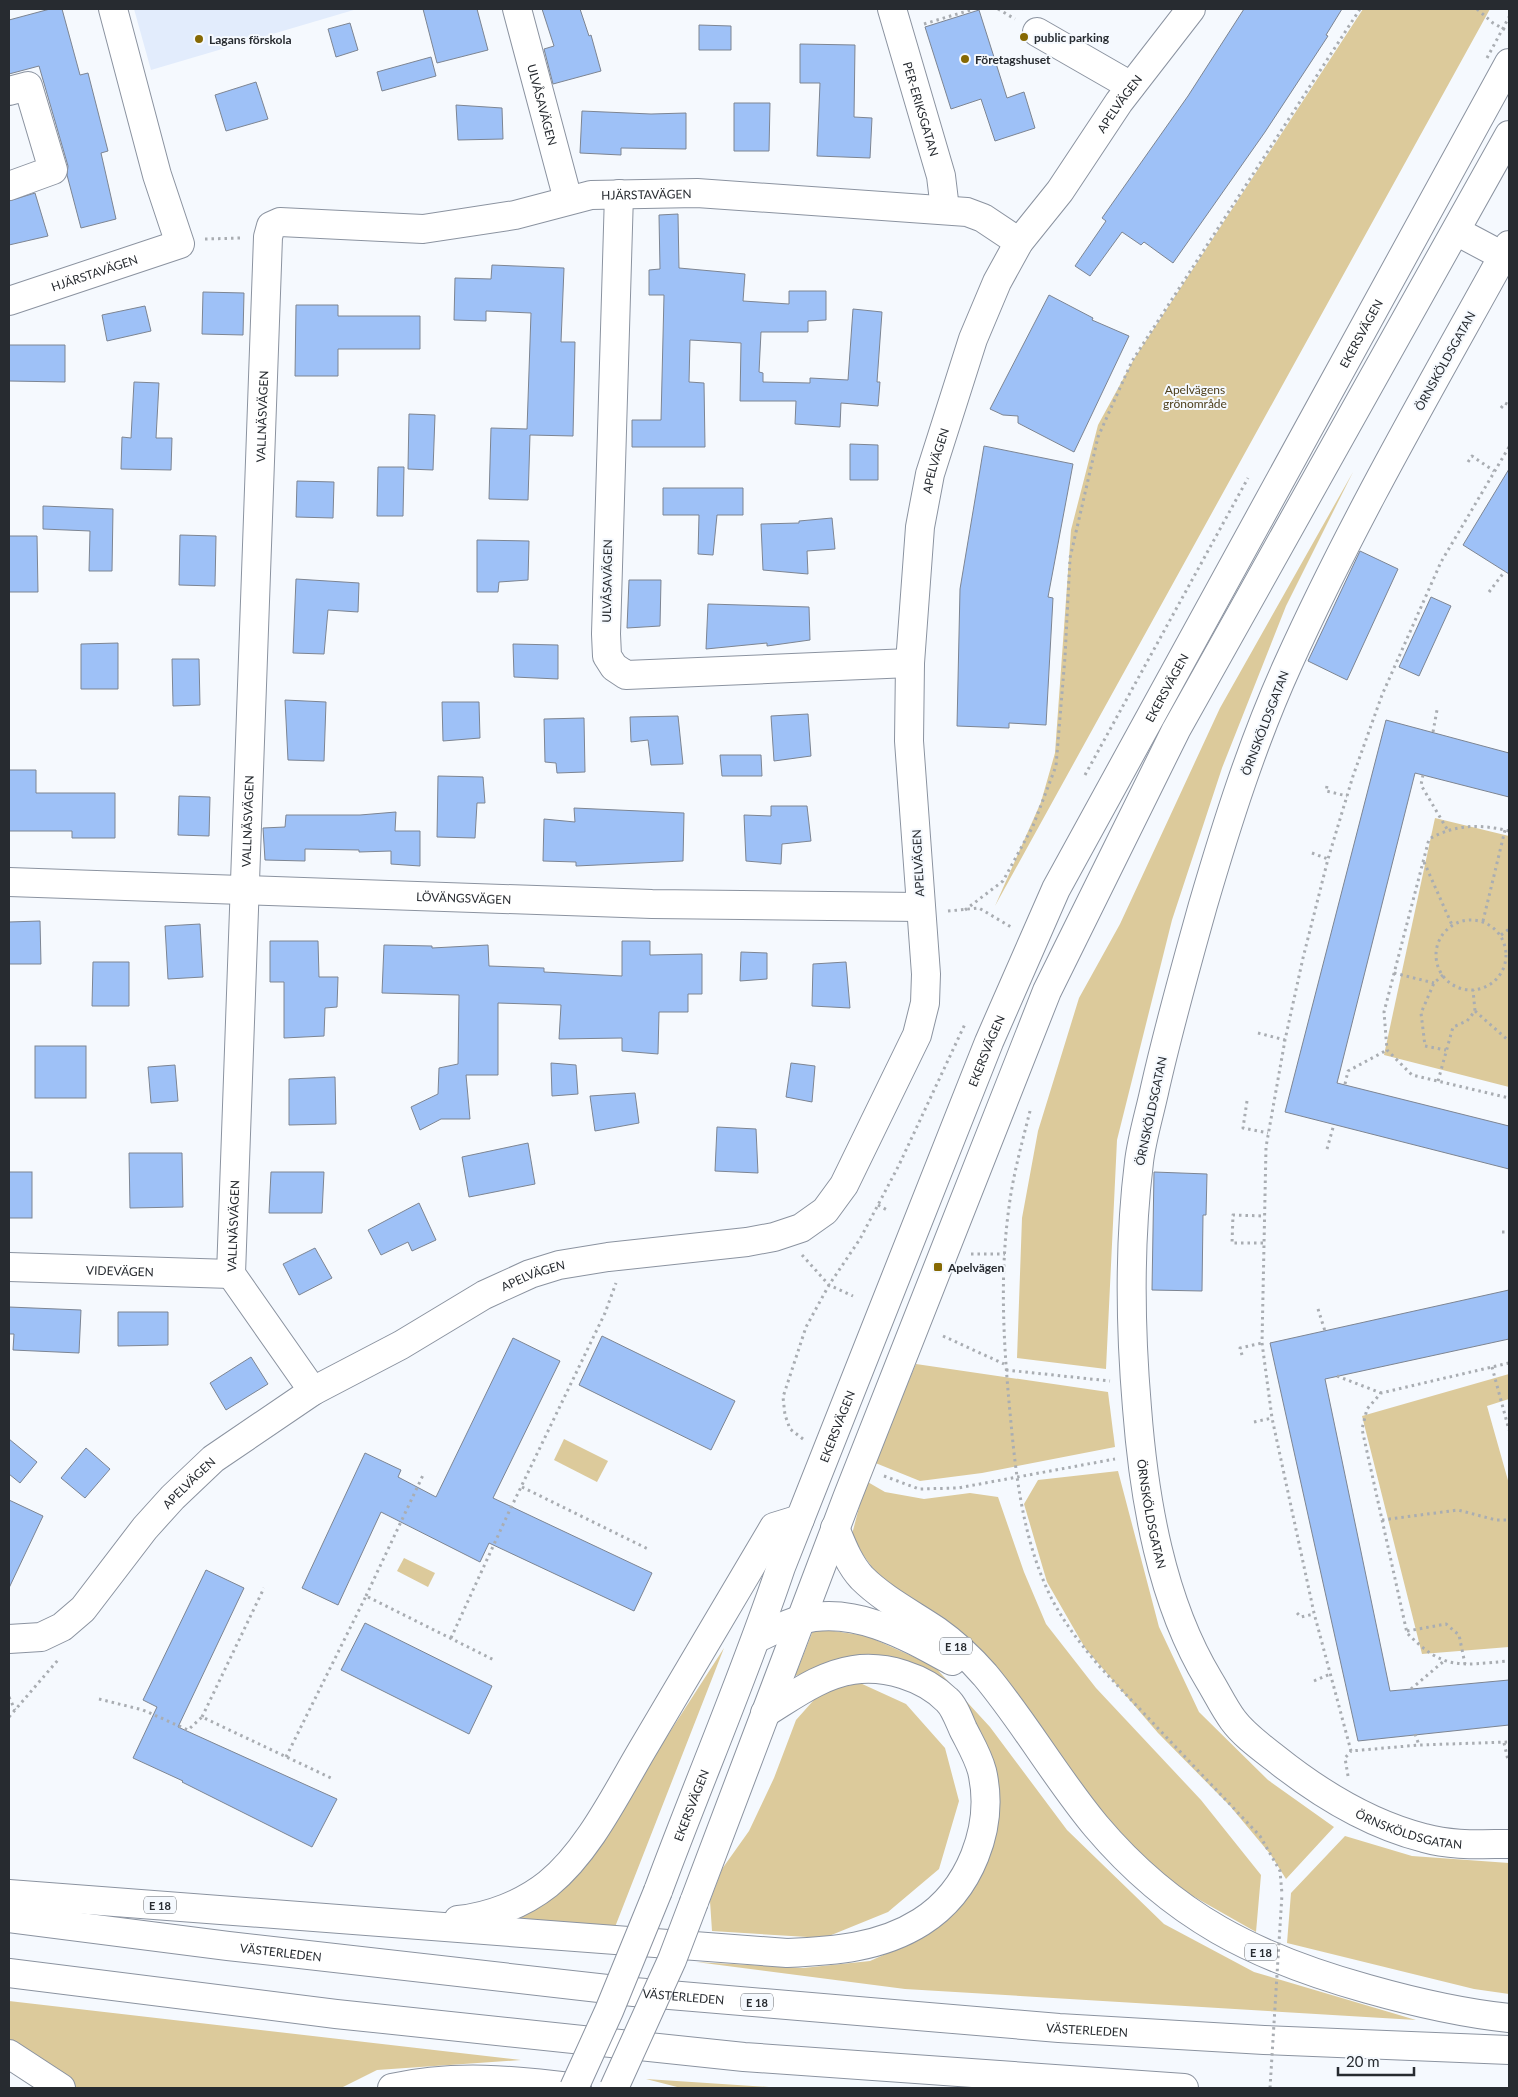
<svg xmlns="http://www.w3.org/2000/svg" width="1518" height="2097" viewBox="0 0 1518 2097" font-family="Lato,sans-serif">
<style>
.built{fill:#e2ecfc}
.green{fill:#dcca9b}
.building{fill:#9ec1f7;stroke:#7d8592}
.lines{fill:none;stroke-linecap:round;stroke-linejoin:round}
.minor-casing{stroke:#8b93a0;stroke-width:30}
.major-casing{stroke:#8b93a0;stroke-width:30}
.highway-casing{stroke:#8b93a0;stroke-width:30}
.path{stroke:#a9adb2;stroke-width:3;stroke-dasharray:2.5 4;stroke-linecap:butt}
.minor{stroke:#fff;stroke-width:28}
.major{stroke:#fff;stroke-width:28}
.highway{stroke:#fff;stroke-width:28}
.major-bridge-casing{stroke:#8b93a0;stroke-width:30;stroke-linecap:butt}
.path-bridge{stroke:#a9adb2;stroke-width:3;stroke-dasharray:2.5 4;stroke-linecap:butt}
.major-bridge{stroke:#fff;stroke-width:28}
.poi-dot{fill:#866904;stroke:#f5f9fe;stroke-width:2}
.labels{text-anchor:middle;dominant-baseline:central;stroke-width:4;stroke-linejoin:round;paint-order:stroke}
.shield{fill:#f5f9fe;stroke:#65696e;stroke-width:1}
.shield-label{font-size:11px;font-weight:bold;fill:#272b30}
.poi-label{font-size:12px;font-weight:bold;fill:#272b30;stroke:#f5f9fe;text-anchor:start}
.street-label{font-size:12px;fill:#272b30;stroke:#f5f9fe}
.park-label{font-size:12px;fill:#4f411e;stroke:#f5f9fe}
</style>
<rect width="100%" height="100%" fill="#f5f9fe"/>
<path class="built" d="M134 9H357L151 70Z"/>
<g class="green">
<path d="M1363 9H1490L995 906 1041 802 1055 753 1071 530 1098 425 1134 359Z"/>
<path d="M1353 472 1286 606 1222 768 1172 920 1117 1140 1106 1369 1017 1358 1022 1218 1038 1131 1079 998 1120 924 1220 708Z"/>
<path d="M1435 818 1509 836V1087L1384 1055Z"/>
<path d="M916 1364 1108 1392 1115 1447 982 1473 920 1481 873 1462Z"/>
<path d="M1509 1374V1399L1487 1406 1509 1484V1647L1422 1654 1362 1416Z"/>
<path d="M564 1439 608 1461 597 1482 554 1460Z"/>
<path d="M1118 1471 1159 1627 1199 1712 1268 1780 1334 1827 1286 1879 1271 1855 1230 1806 1158 1733 1085 1648 1047 1582 1024 1504 1038 1480Z"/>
<path d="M866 1481 885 1492 924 1499 970 1493 998 1497 1024 1572 1046 1624 1096 1688 1201 1800 1261 1875 1256 1932 1168 1882 890 1592 851 1538Z"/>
<path d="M404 1558 435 1573 428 1587 397 1571Z"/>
<path d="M814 1628 867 1636 934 1666 990 1727 1067 1830 1164 1924 1254 1972 1416 2020 905 1989 696 1962 803 1968 870 1961 926 1936 978 1882 996 1829 993 1759 955 1693 904 1664 854 1656 795 1676Z"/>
<path d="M724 1648 615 1927 520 1918 577 1876Z"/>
<path d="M860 1683 906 1704 945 1748 959 1801 939 1869 888 1912 824 1938 712 1931 710 1901 722 1869 749 1831 774 1778 796 1720 821 1692Z"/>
<path d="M1345 1836 1412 1856 1509 1863V1994L1474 1989 1287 1943 1291 1893Z"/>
<path d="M9 2001 521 2060 377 2070 341 2088H70L9 2045Z"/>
<path d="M646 2079 783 2088H681Z"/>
</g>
<g class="building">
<path d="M50 9H62L80 75 88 73 108 151 101 153 116 219 81 228 67 175 68 166 39 66 9 74V20Z"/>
<path d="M423 9H477L488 50 437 63Z"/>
<path d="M542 9H580L589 36 591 35 601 71 553 84 544 49 554 46Z"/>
<path d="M1244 9H1342L1326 35 1328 36 1265 132 1173 263 1144 242 1141 245 1122 232 1090 276 1075 266 1106 221 1102 218 1188 96Z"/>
<path d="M979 10 1007 98 1024 92 1035 128 995 141 981 99 951 109 925 27Z"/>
<path d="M350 23 358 50 336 57 328 29Z"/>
<path d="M699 25 731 26V50H699Z"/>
<path d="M800 44 855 45 854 117 872 118 870 158 817 156 820 83H800Z"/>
<path d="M431 57 436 76 382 91 377 72Z"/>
<path d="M256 82 268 119 226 131 215 95Z"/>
<path d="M734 103H770L769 151H734Z"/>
<path d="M456 105 502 108 503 139 458 140Z"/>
<path d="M582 111 651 114 686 113V149L621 148V155L580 153Z"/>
<path d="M35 193 48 236 9 245V201Z"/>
<path d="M678 214 679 268 745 274 743 301 789 304V291H826V320L808 321V332H761L759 372 763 373V382L810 383V378L848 380 853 309 882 312 877 382H880L878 406 841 403 840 427 795 424 796 401H740L741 343 690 340 689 382 704 383 705 447H632V420H661L664 295H649V270L660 269 659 215Z"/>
<path d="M492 265 564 268 561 342H575L573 436 530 435 528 500 489 499 491 428 527 429 531 313 486 311V321L454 320 455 278 491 279Z"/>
<path d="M203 292 244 293 243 335 202 334Z"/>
<path d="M1049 295 1093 318 1092 320 1129 336 1074 452 1018 423V416L1003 415 990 409Z"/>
<path d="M296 305H338V316H420V349H338V376H295Z"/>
<path d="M145 306 151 331 107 341 102 315Z"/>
<path d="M9 345H65V382L9 381Z"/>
<path d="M134 382 159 383 156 438H172L171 470 121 469 122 437 131 438Z"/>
<path d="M409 414 435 415 433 470 408 469Z"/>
<path d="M850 444 878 445V480H850Z"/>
<path d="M984 446 1073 464 1048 597 1053 598 1046 725 1009 723V728L957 726 960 589Z"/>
<path d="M378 467H404L403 516H377Z"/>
<path d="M1509 469V574L1463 545Z"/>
<path d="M297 481 334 482 333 518 296 517Z"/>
<path d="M663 488H743V515H717L713 555 698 554 699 515H663Z"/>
<path d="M43 506 113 509 112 571H89L90 531 43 529Z"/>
<path d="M832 518 835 549 807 551 808 574 763 570 761 524 799 523V521Z"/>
<path d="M180 535 216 536 215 586 179 585Z"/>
<path d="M9 536H37L38 592H9Z"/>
<path d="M477 540 529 541 528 580 499 582 498 592H477Z"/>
<path d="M1360 551 1398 569 1347 680 1308 661Z"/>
<path d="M296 579 359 583 358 612 328 610 324 654 293 653Z"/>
<path d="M629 580H661L660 626 627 628Z"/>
<path d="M1431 597 1451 606 1419 676 1399 667Z"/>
<path d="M708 604 809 607 810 640 767 646V643L706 649Z"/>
<path d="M118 643V689H81V644Z"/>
<path d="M513 644 558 645V679L514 677Z"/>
<path d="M172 659H199L200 705 173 706Z"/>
<path d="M285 700 326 702 324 761 288 760Z"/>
<path d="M442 702H479L480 738 443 741Z"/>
<path d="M808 714 811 756 774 761 771 716Z"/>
<path d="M678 716 683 764 651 765 648 740 631 742 630 717Z"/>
<path d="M584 718 585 772 557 773 556 763 545 762 544 719Z"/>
<path d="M1386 720 1509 753V797L1415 773 1337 1083 1509 1126V1169L1285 1112Z"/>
<path d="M720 755H761L762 776H722Z"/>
<path d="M9 770H36V793H115V838H72V831H9Z"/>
<path d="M438 776 483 777 485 803H477L475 838 437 837Z"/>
<path d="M179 796 210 797 209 836 178 835Z"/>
<path d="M771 806H807L811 841 782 844 781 864 746 861 744 815 771 816Z"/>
<path d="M574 808 684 813 683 861 576 866V862L543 861 544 819 575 822Z"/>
<path d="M396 812 395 831H420V866L391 864V851L359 852V850L305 849V861L265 860 263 828 285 827 286 815H360Z"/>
<path d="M40 921 41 964H9V922Z"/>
<path d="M200 924 203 977 168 979 165 926Z"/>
<path d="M270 941H318L319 977H338L337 1007 325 1008 324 1036 284 1038V982H270Z"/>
<path d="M622 941H650V955L702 954V994H688V1012H659L658 1054 622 1051V1038L559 1039 561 1005 498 1003V1075H466L470 1119H441L420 1130 411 1107 438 1094 439 1068 458 1064 459 995 382 993 384 945 432 946V948L488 945 489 966 544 968V972L622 976Z"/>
<path d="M741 952 767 953V979L740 981Z"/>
<path d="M93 962H129V1006H92Z"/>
<path d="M846 962 850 1008 812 1006 813 964Z"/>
<rect x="35" y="1046" width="51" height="52"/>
<path d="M551 1063 576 1065 578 1094 552 1096Z"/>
<path d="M791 1063 815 1066 812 1102 786 1097Z"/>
<path d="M175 1065 178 1101 151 1103 148 1067Z"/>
<path d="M335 1077 336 1124 289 1125V1079Z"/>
<path d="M635 1093 639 1123 595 1131 590 1096Z"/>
<path d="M717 1127 756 1129 758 1173 715 1171Z"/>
<path d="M528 1143 535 1184 469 1197 462 1157Z"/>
<path d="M129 1153H182L183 1207 130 1208Z"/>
<rect x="9" y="1172" width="23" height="46"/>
<path d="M271 1172H324L322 1213H269Z"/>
<path d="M1154 1172 1207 1174 1206 1215H1203L1202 1291 1152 1290Z"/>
<path d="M419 1203 436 1240 412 1251 408 1242 381 1255 368 1230Z"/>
<path d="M315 1248 332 1278 299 1295 283 1264Z"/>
<path d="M1509 1290V1339L1325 1379 1390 1691 1509 1680V1725L1358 1741 1270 1343Z"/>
<path d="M9 1307 81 1310 79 1353 13 1350 14 1334H9Z"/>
<path d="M118 1312H168V1345L118 1346Z"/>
<path d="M602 1336 735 1401 711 1450 579 1385Z"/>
<path d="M513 1338 560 1361 493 1498 652 1573 634 1611 489 1543 480 1562 381 1512 338 1605 302 1588 365 1453 401 1470 398 1477 436 1497Z"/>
<path d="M251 1357 268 1384 226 1410 210 1383Z"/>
<path d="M9 1439 37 1462 20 1483 9 1474Z"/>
<path d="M86 1448 110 1469 85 1498 61 1478Z"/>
<path d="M9 1500 43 1516 9 1588Z"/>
<path d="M206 1570 244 1588 178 1727 337 1799 312 1847 182 1782 183 1781 133 1758 157 1707 143 1700Z"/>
<path d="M365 1623 492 1686 469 1734 341 1670Z"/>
</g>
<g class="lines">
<g class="minor-casing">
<g id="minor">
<path id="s1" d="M517 9 568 200"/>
<path id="s2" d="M892 9 941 176 945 209"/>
<path d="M1037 32 1131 86"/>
<path d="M9 91 28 86 53 170 9 186"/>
<path d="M619 194 606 634 607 656 614 667 626 675 910 663"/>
<path d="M1456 231 1503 256"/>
<path id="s3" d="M1509 245C1433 383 1353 520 1288 664 1253 741 1227 823 1203 905 1186 966 1169 1026 1155 1088 1150 1112 1142 1137 1139 1162 1129 1243 1130 1326 1137 1408 1144 1499 1161 1601 1209 1680 1217 1693 1224 1708 1233 1720 1244 1735 1261 1747 1275 1758 1320 1794 1369 1824 1424 1838 1452 1846 1481 1844 1509 1844"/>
<path id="s4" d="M9 301 180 244 157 175 113 9"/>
<path id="s5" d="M9 882 652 904 920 907"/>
<path id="s6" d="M9 1267 231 1274"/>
<path id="s7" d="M313 1391 231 1274 268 237 271 226 280 222 423 229 515 215 591 195 697 193 967 212 983 218 1019 242"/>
<path id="s8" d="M9 1639 41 1637 62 1627 83 1609 145 1528 173 1497 213 1459 313 1391 401 1345 484 1295 530 1274 559 1265 608 1257 747 1242 774 1237 801 1228 825 1211 844 1185 917 1035 925 1003 926 974 909 741 910 663 920 527 930 474 973 339 997 282 1019 242 1060 191 1119 102 1191 9"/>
</g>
</g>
<g class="major-casing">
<g id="major">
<path id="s9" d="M658 1891C698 1783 744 1677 781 1567L989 1042 1056 889 1509 63"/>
<path d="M694 1902 847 1498 1047 991 1176 730 1509 135"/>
</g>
</g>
<g class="highway-casing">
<g id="highway">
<path d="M835 1528C842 1545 849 1564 862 1578 883 1599 912 1614 937 1631 954 1643 971 1659 985 1675 1025 1723 1056 1778 1096 1826 1173 1917 1256 1958 1368 1989 1414 2002 1461 2013 1509 2018"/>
<path d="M757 1638C771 1632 785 1624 800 1620 853 1605 907 1636 952 1661"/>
<path d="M9 1894 787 1953C833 1951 880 1948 921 1922 970 1891 995 1827 982 1771 978 1756 970 1743 963 1729 959 1720 954 1706 947 1700 924 1677 885 1665 853 1670 820 1675 793 1696 765 1713"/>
<path id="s10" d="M9 1918 228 1946 634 1992 1059 2028 1264 2040 1509 2050"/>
<path d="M458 1920C489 1917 523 1904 548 1884 589 1851 618 1790 645 1745 688 1672 731 1600 774 1527L800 1519"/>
<path d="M9 1973 336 2014 744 2057 1184 2088"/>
<path d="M9 2054 61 2088"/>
<path d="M392 2088C454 2074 515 2080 577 2088"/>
</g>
</g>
<g class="path">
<path d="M998 9 1015 19"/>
<path d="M1477 9 1493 23 1509 32"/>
<path d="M924 24 974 9"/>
<path d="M205 239 241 238"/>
<path d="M1501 408 1505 403 1509 405"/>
<path d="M1509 447 1441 562 1382 695 1353 776 1328 859 1303 958 1285 1040 1266 1147 1262 1343 1272 1418 1314 1613 1351 1751 1419 1745 1509 1742"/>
<path d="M1468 462 1472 456 1494 471"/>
<path d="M1489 592 1505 571"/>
<path d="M1433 732 1437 710"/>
<path d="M1085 775 1248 478"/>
<path d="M1423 775 1421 785 1447 829"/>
<path d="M1327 786 1326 791 1347 796"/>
<path d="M1509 831C1480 824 1456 824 1429 839L1384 1012 1387 1050 1412 1075 1509 1098"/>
<path d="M1312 853 1328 859"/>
<path d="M1424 862 1452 925"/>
<path d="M965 910 1003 881 1033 826 1056 766 1065 657 1070 558 1098 437 1132 361 1360 9"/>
<path d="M948 911 979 908 1011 927"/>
<circle cx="1471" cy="955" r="35"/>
<path d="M1483 921 1505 830"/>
<path d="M1501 935 1509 929"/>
<path d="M1394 973 1434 983"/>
<path d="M1443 975 1434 983 1421 1013 1425 1046 1446 1050"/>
<path d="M1475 1011 1509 1041"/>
<path d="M1258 1033 1285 1040"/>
<path d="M1438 1081 1453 1027 1467 1021 1475 1011 1473 990"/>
<path d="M1345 1084 1348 1071 1387 1050"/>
<path d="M1247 1101 1243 1128 1268 1133"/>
<path d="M1030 1111C1022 1143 1013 1175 1009 1207 999 1279 1004 1351 1011 1423 1016 1477 1023 1532 1044 1582 1057 1614 1078 1641 1100 1667L1260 1836 1280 1871 1282 1894"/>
<path d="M1327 1149 1334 1124"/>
<path d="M878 1205 889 1211"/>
<path d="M1502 1232H1509"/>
<path d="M1263 1243H1232L1233 1215 1264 1216"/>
<path d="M971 1254H1005"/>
<path d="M802 1255 829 1285 853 1296"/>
<path d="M1318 1309 1325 1331"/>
<path d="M943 1336 1004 1364"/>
<path d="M1242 1355 1240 1348 1262 1343"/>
<path d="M1509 1363 1381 1393 1367 1409 1362 1429 1407 1633C1444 1671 1460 1665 1509 1661"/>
<path d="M1492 1367 1509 1430"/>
<path d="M1006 1370 1110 1381"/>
<path d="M1337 1376 1381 1393"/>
<path d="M1254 1422 1272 1418"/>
<path d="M803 1439 790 1429 785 1415 783 1397 806 1327 829 1285 860 1239 899 1165 965 1024"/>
<path d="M884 1476 919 1489 958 1488 1115 1459"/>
<path d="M522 1487 648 1549"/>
<path d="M1382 1520 1458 1510 1496 1520H1509"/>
<path d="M366 1596 424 1473"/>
<path d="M1297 1613 1301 1617 1314 1614"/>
<path d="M1407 1631 1446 1624 1459 1635 1465 1664"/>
<path d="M451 1638 507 1516 605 1313 616 1283"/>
<path d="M1314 1681 1330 1674"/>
<path d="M1411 1689 1444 1661"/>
<path d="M9 1697 15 1710"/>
<path d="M99 1699 143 1710 188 1730 202 1717 331 1778"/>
<path d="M9 1717 58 1660"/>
<path d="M202 1717 264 1588"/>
<path d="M1415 1734 1419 1745"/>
<path d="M1504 1743 1508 1760"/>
<path d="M286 1757 366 1596 494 1660"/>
<path d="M1348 1776 1345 1758 1351 1751"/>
</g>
<use href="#minor" class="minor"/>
<use href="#major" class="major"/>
<use href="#highway" class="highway"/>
<g class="major-bridge-casing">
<g id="major-bridge">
<path d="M574 2088 609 2011 658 1891"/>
<path d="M614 2088 672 1960 694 1902"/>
</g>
</g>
<g class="path-bridge">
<path d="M1487 58 1509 17"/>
<path d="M1270 2088 1282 1894"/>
</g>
<use href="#major-bridge" class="major-bridge"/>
</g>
<g class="poi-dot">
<circle cx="1024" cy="37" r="5"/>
<circle cx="199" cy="39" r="5"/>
<circle cx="965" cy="59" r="5"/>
<rect x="933" y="1262" width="10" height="10" rx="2.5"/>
</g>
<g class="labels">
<g class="shield">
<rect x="940" y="1637.5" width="32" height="17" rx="4"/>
<rect x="144" y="1896.5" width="32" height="17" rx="4"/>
<rect x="1245" y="1943.5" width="32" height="17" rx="4"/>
<rect x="741" y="1993.5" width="32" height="17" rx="4"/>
</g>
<g class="shield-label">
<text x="956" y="1646">E 18</text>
<text x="160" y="1905">E 18</text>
<text x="1261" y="1952">E 18</text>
<text x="757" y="2002">E 18</text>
</g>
<g class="poi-label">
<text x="1034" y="37">public parking</text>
<text x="209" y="39">Lagans förskola</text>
<text x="975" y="59">Företagshuset</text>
<text x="948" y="1267">Apelvägen</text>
</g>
<g class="street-label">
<text stroke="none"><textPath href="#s1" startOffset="99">ULVÅSAVÄGEN</textPath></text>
<text stroke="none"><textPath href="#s8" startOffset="2138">APELVÄGEN</textPath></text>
<text stroke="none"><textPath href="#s2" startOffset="104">PER-ERIKSGATAN</textPath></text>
<text stroke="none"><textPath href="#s7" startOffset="1572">HJÄRSTAVÄGEN</textPath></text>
<text stroke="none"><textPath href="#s4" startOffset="90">HJÄRSTAVÄGEN</textPath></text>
<text stroke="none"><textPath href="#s9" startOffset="1712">EKERSVÄGEN</textPath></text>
<text transform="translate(1445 361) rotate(-61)">ÖRNSKÖLDSGATAN</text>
<text stroke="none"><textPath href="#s7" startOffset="1001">VALLNÄSVÄGEN</textPath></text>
<text stroke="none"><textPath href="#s8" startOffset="1732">APELVÄGEN</textPath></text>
<text transform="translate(607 581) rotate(-89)">ULVÅSAVÄGEN</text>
<text stroke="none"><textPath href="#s9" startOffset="1308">EKERSVÄGEN</textPath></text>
<text transform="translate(1265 723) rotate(-69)">ÖRNSKÖLDSGATAN</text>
<text stroke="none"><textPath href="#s7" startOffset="596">VALLNÄSVÄGEN</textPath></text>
<text transform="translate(918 863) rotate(-93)">APELVÄGEN</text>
<text stroke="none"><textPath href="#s5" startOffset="455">LÖVÄNGSVÄGEN</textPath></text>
<text stroke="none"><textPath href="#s9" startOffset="902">EKERSVÄGEN</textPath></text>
<text transform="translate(1151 1111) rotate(-78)">ÖRNSKÖLDSGATAN</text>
<text stroke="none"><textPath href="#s7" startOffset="191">VALLNÄSVÄGEN</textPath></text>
<text stroke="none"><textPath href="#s6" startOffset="111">VIDEVÄGEN</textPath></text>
<text stroke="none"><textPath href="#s8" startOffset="652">APELVÄGEN</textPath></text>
<text stroke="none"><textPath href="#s9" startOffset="498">EKERSVÄGEN</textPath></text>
<text stroke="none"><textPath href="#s8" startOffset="248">APELVÄGEN</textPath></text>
<text stroke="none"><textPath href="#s3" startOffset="1348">ÖRNSKÖLDSGATAN</textPath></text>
<text stroke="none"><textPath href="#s9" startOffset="92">EKERSVÄGEN</textPath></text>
<text stroke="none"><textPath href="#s3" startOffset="1782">ÖRNSKÖLDSGATAN</textPath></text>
<text stroke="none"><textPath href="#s10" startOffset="274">VÄSTERLEDEN</textPath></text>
<text stroke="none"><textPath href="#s10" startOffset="679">VÄSTERLEDEN</textPath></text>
<text stroke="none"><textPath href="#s10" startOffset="1084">VÄSTERLEDEN</textPath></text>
</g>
<g class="park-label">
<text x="1195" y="389">Apelvägens<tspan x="1195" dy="14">grönområde</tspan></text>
</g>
</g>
<rect width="1518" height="2097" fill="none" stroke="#272b30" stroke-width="20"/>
<path d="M1338 2067v8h76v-8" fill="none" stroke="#272b30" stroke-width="2.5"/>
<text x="1346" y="2067" font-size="15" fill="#272b30" stroke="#f5f9fe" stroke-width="4" paint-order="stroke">20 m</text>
</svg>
